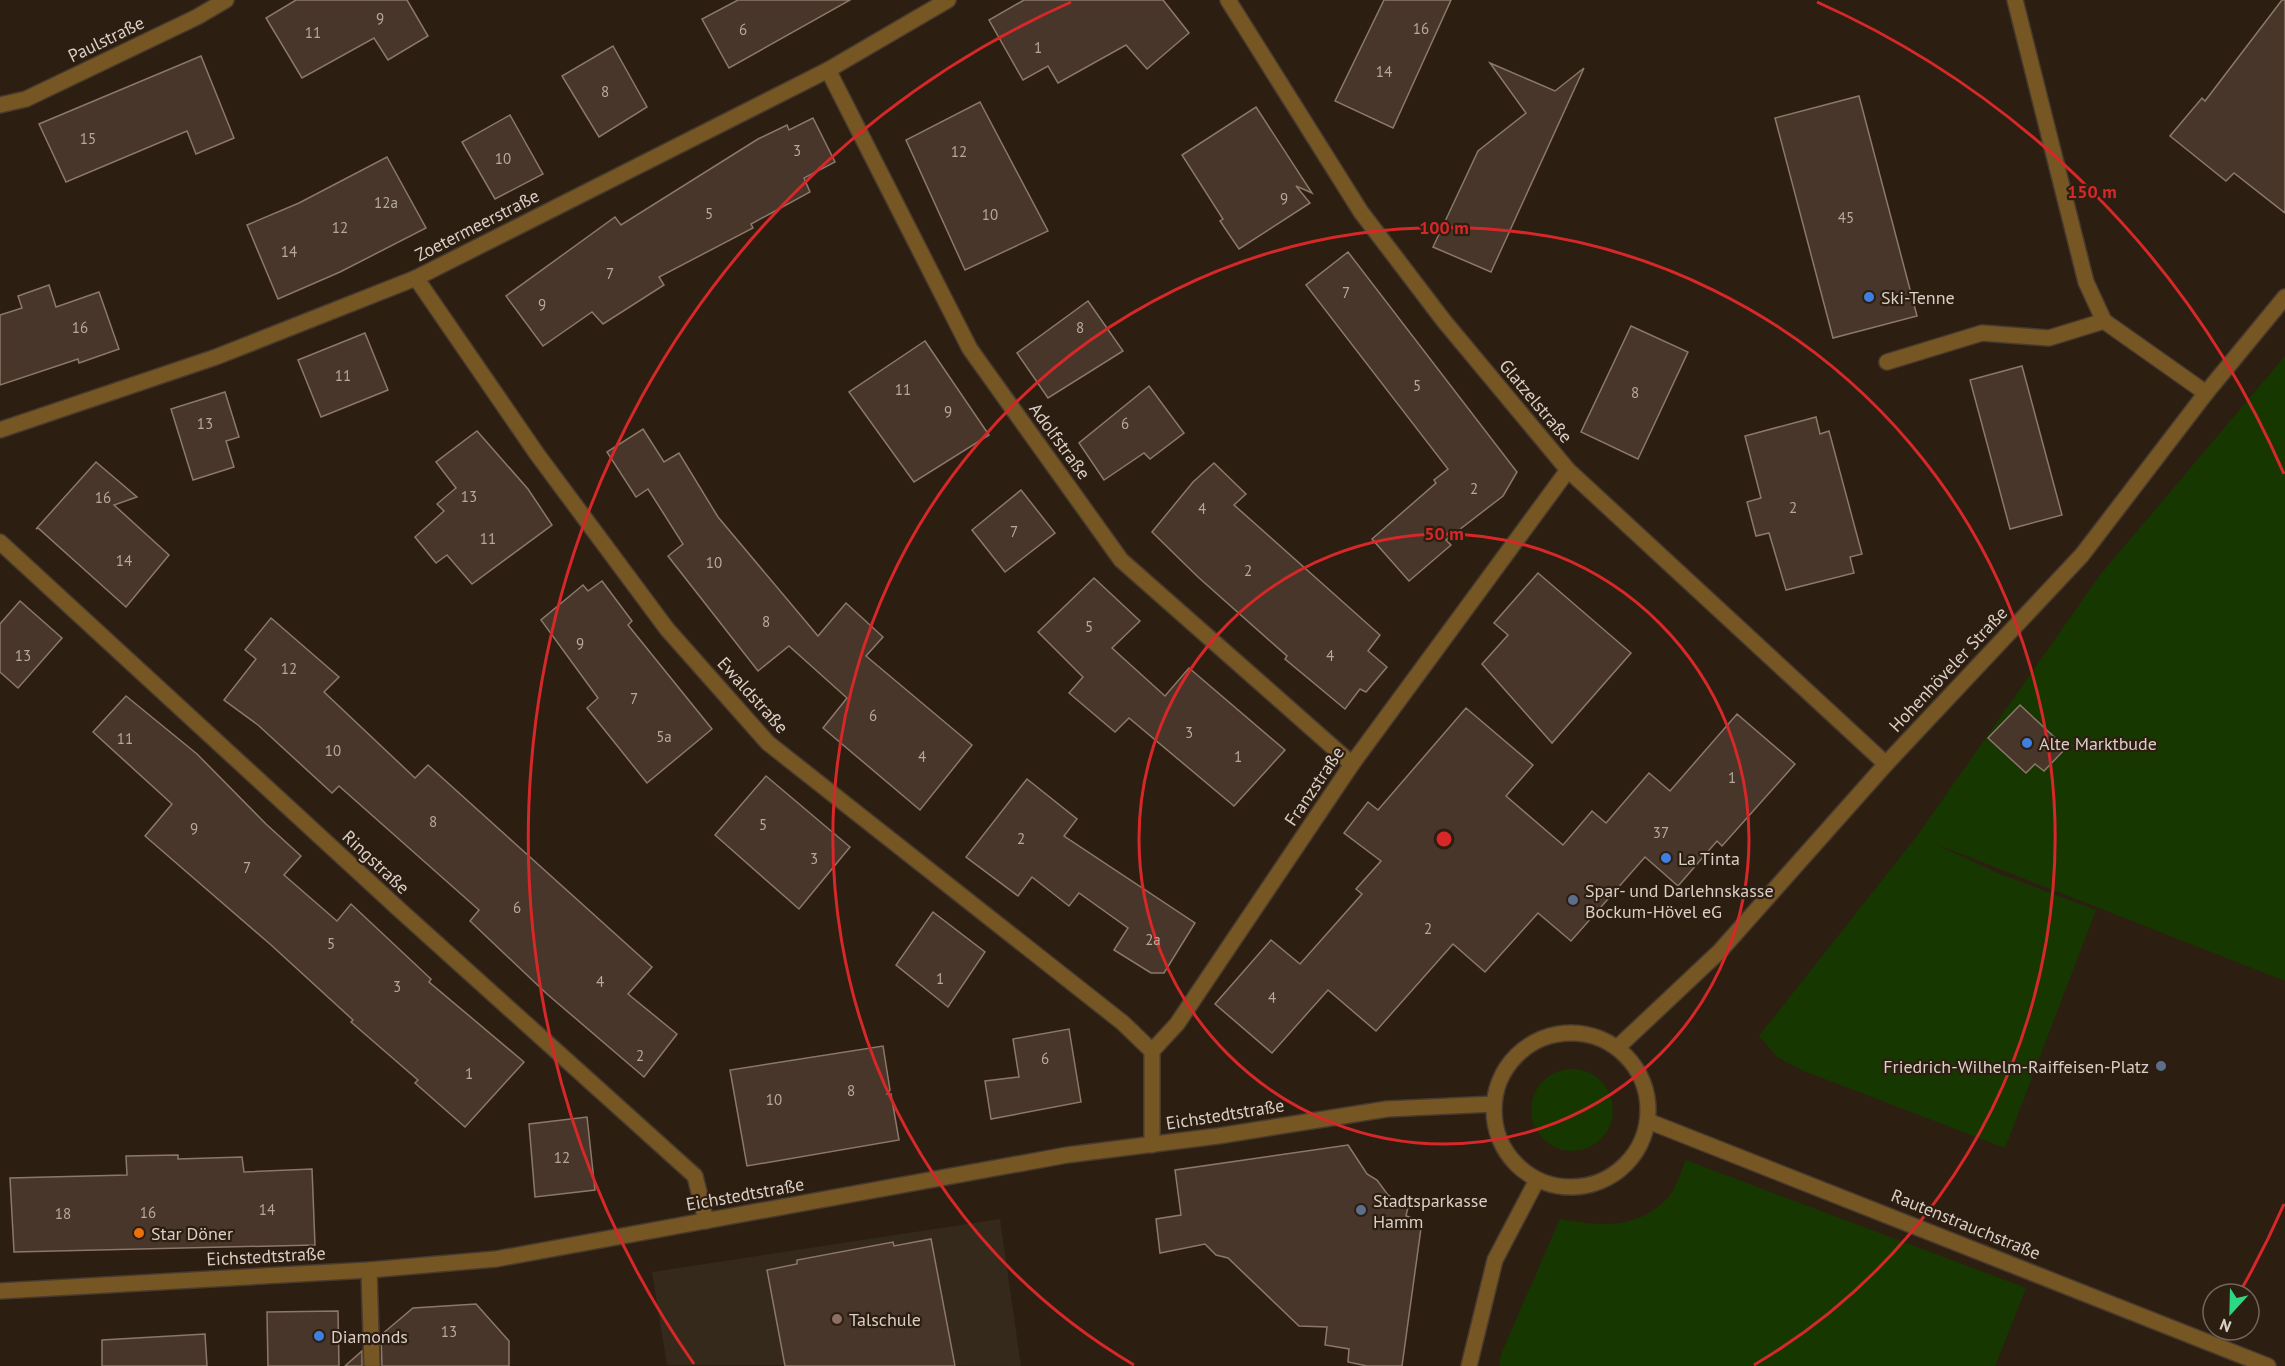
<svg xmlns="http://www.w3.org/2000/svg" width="2285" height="1366" viewBox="0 0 2285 1366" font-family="'PT Sans',sans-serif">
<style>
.education{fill:#35291c}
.green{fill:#173700}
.building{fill:#473629;stroke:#8c786b;stroke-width:1.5}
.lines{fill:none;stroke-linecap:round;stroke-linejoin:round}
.service-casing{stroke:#493a2f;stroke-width:18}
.minor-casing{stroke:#493a2f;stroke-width:18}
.tertiary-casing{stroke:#493a2f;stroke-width:18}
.service{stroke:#765623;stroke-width:15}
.minor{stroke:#765623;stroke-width:15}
.tertiary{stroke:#765623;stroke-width:15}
.ring{fill:none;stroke:#d62828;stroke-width:3}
.shop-dot{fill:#3f7fe0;stroke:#2d1e12;stroke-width:2}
.service-dot{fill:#5c6f8a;stroke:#2d1e12;stroke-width:2}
.food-dot{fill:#e8710a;stroke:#2d1e12;stroke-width:2}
.education-dot{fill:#8d6e63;stroke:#2d1e12;stroke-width:2}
.labels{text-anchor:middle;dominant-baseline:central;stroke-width:4.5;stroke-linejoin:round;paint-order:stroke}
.number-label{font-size:15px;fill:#b5a9a0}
.street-label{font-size:18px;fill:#dacfc7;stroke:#2d1e12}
.poi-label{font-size:18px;fill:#dacfc7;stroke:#2d1e12;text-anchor:start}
.centre{fill:#d62828;stroke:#2d1e12;stroke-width:3}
.ring-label{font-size:18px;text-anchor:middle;font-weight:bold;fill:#d62828;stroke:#2d1e12;stroke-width:4.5;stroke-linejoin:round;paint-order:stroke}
</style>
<rect width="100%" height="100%" fill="#2d1e12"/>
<path class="education" d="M1000 1219 1021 1366 667 1365 652 1272Z"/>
<g class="green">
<path d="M2285 356V981L1931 842 1995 872 2096 910 2005 1148 1804 1071 1777 1057 1759 1036 1917 836 2100 575Z"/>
<circle cx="1572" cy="1110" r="41"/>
<path d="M1686 1160 2026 1288 1995 1366H1499L1501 1354 1560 1219C1598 1226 1634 1230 1665 1201 1676 1191 1680 1173 1686 1160Z"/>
</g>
<g class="building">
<path d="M296 0H407L428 36 388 60 374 38 302 78 266 18Z"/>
<path d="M738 0H850L729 68 702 19Z"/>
<path d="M1024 0H1163L1189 33 1147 69 1126 45 1058 83 1048 66 1023 80 989 20Z"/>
<path d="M1384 0H1451L1393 128 1335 101Z"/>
<path d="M2282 0H2285V213L2234 173 2226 181 2170 136 2202 98 2205 101Z"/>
<path d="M613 46 647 107 599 137 562 76Z"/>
<path d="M201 56 234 138 196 154 187 131 66 182 39 124Z"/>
<path d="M1490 63 1555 91 1584 68 1491 272 1433 247 1478 151 1526 113Z"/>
<path d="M1859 96 1917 316 1833 338 1775 118Z"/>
<path d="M980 102 1048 231 965 270 906 140Z"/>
<path d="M1256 107 1312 193 1296 186 1310 203 1239 249 1220 221 1223 219 1182 155Z"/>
<path d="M510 115 543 174 495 199 462 142Z"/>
<path d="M813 118 835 162 804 178 810 192 751 224 753 228 659 277 664 285 603 324 592 312 543 346 506 296 615 217 621 225 758 139 787 125 789 130Z"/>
<path d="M387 157 426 228 340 272 278 299 247 225 299 203Z"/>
<path d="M1348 252 1517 472 1503 496 1446 540 1451 545 1409 581 1372 539 1436 483 1434 480 1448 469 1306 285Z"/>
<path d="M49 285 56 307 99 292 119 349 79 363 78 359 0 385V315L22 308 18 296Z"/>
<path d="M1088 301 1123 351 1048 398 1017 353Z"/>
<path d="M1631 326 1688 352 1638 459 1581 432Z"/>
<path d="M365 333 388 390 321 417 298 360Z"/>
<path d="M925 341 989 435 914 482 849 392Z"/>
<path d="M2022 366 2062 515 2010 529 1970 380Z"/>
<path d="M1149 386 1184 433 1150 459 1144 453 1104 480 1079 443Z"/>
<path d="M225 392 239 437 226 441 234 467 193 480 171 409Z"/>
<path d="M1816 417 1820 434 1829 431 1862 554 1850 557 1854 573 1786 590 1769 533 1756 536 1747 502 1761 498 1745 436Z"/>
<path d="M643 429 664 462 679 453 718 517 818 636 846 603 883 637 866 656 972 745 920 810 823 728 847 698 789 646 758 671 668 556 683 544 648 489 636 497 607 452Z"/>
<path d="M477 431 528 489 552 525 472 584 447 555 436 563 415 537 444 511 437 504 456 488 436 462Z"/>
<path d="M96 462 137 497 114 505 169 555 126 607 38 528 36 529Z"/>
<path d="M1214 463 1246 494 1234 505 1380 635 1368 651 1387 667 1366 692 1360 689 1345 709 1285 659 1287 656 1198 577 1152 532 1193 482Z"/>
<path d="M1021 490 1055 533 1005 572 972 530Z"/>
<path d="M1538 573 1631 653 1552 743 1482 664 1508 635 1494 623Z"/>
<path d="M1094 578 1140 621 1112 648 1165 696 1189 668 1285 750 1234 806 1129 718 1115 732 1069 693 1083 677 1038 632Z"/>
<path d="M602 581 632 621 628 625 712 729 647 783 587 708 598 698 541 620 583 585 588 591Z"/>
<path d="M20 601 62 638 18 688 0 672V624Z"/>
<path d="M271 618 339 677 324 692 415 778 428 765 652 967 628 994 677 1034 644 1077 547 994 470 921 479 910 339 786 332 793 258 725 224 700 256 659 245 650Z"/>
<path d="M126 696 197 754 266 824 301 856 284 875 337 921 351 904 431 979 429 982 524 1062 465 1127 415 1083 418 1080 351 1022 353 1020 270 944 145 836 172 804 93 732Z"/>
<path d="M2020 705 2066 748 2044 771 2035 764 2026 773 1988 738Z"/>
<path d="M1466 708 1533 765 1506 796 1563 845 1592 811 1606 823 1649 773 1670 791 1737 714 1795 764 1722 846 1717 841 1678 886 1645 857 1571 941 1538 913 1485 972 1453 944 1376 1031 1328 990 1272 1053 1215 1004 1271 940 1300 964 1362 894 1356 889 1381 861 1344 833 1368 802 1378 810Z"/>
<path d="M766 776 850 847 799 909 715 835Z"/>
<path d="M1027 779 1077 819 1064 836 1195 923 1164 973H1151L1114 950 1128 928 1079 893 1069 906 1032 877 1018 896 966 857Z"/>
<path d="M933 912 985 952 948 1007 896 965Z"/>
<path d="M1069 1029 1081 1102 991 1119 985 1081 1019 1077 1013 1039Z"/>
<path d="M883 1046 890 1090 887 1094H891L899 1140 747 1166 730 1070Z"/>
<path d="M587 1117 595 1190 535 1197 529 1124Z"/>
<path d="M1348 1145 1367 1174 1377 1180 1388 1195 1408 1207 1406 1216 1422 1221 1402 1366H1367L1348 1362 1349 1349 1325 1345 1327 1327 1299 1326 1228 1258 1216 1255 1205 1244 1160 1253 1156 1219 1181 1215 1175 1170Z"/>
<path d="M178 1155V1159L242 1157 244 1172 312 1169 315 1245 14 1252 10 1178 127 1175 126 1156Z"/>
<path d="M931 1239 955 1366H785L767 1270 797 1264V1260L893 1242 894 1246Z"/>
<path d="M476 1304 509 1341V1366H382L381 1335 413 1308Z"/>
<path d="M338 1311 339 1366H268L267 1312Z"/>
<path d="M205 1334 207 1366H102V1340Z"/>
<path d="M362 1351V1366H345Z"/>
</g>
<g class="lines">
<g class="service-casing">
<g id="service">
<path d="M2015 0 2086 282 2104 321 2206 393"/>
<path d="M1887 362 1982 333 2049 338 2104 321"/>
</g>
</g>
<g class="minor-casing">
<g id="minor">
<path d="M1228 0 1361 212 1444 321 1568 470 1886 764"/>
<path d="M828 70 970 349 1121 560 1352 764"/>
<path d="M0 105 26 99 197 17 226 0"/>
<path d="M416 278 537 454 667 629 768 743 1123 1023 1152 1051"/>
<path d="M0 430 216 357 416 278 828 70 948 0"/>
<path d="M0 542 402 912 695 1176 706 1221"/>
<path d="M1648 1121 2268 1366"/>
<path d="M1152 1145V1051L1177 1024 1352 764 1568 470"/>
<path d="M369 1270 372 1366"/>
<path d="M1469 1366 1495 1260 1537 1180"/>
</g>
</g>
<g class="tertiary-casing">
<g id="tertiary">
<circle cx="1571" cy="1110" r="77"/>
<path d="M1618 1047 1720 951 1886 764 2082 555 2206 393 2285 297"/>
<path d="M0 1291 369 1270 496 1259 1067 1155 1218 1136 1387 1109 1494 1104"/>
</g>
</g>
<use href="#service" class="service"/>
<use href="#minor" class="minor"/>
<use href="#tertiary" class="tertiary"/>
</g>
<g class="ring">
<circle cx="1444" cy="839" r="305"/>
<path d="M1134 1365A611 611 0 1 1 1754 1365"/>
<path d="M2284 1204A916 916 0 0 1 2241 1290M694 1364A916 916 0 0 1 1071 2M1817 2A916 916 0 0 1 2284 474"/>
</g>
<g class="shop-dot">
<circle cx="1869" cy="297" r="6"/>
<circle cx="2027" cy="743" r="6"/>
<circle cx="1666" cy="858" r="6"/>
<circle cx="319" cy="1336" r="6"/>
</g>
<g class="service-dot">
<circle cx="1573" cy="900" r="6"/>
<circle cx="2161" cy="1066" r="6"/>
<circle cx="1361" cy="1210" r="6"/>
</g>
<circle class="food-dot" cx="139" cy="1233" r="6"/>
<circle class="education-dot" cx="837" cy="1319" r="6"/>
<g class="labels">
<g class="number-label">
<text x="380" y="18">9</text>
<text x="1421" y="28">16</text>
<text x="743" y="29">6</text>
<text x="313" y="32">11</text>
<text x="1038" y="47">1</text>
<text x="1384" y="71">14</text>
<text x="605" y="91">8</text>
<text x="88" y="138">15</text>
<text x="797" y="150">3</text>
<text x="959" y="151">12</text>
<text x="503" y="158">10</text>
<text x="1284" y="198">9</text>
<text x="386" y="202">12a</text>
<text x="709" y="213">5</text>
<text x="990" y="214">10</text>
<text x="1846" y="217">45</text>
<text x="340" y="227">12</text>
<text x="289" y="251">14</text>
<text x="610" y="273">7</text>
<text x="1346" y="292">7</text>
<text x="542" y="304">9</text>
<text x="80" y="327">16</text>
<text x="1080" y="327">8</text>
<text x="343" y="375">11</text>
<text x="1417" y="385">5</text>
<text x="903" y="389">11</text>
<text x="1635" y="392">8</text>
<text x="948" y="411">9</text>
<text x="205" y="423">13</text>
<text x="1125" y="423">6</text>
<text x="1474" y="488">2</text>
<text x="469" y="496">13</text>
<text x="103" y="497">16</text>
<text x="1793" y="507">2</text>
<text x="1202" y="508">4</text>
<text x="1014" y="531">7</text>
<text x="488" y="538">11</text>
<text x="124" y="560">14</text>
<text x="714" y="562">10</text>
<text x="1248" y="570">2</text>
<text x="766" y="621">8</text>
<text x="1089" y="626">5</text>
<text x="580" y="643">9</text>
<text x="23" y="655">13</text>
<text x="1330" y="655">4</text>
<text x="289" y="668">12</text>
<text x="634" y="698">7</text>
<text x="873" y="715">6</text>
<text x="1189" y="732">3</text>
<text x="664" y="736">5a</text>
<text x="125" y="738">11</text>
<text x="333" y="750">10</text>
<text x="922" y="756">4</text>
<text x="1238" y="756">1</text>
<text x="1732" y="777">1</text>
<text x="433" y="821">8</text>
<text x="763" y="824">5</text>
<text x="194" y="828">9</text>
<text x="1661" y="832">37</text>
<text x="1021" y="838">2</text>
<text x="814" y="858">3</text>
<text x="247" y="867">7</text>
<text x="517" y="907">6</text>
<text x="1428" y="928">2</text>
<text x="1153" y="939">2a</text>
<text x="331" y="943">5</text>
<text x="940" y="978">1</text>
<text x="600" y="981">4</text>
<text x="397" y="986">3</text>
<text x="1272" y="997">4</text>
<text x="640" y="1055">2</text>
<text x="1045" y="1058">6</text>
<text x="469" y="1073">1</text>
<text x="851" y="1090">8</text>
<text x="774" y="1099">10</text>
<text x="562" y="1157">12</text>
<text x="267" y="1209">14</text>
<text x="148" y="1212">16</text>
<text x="63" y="1213">18</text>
<text x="449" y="1331">13</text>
</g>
<g class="street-label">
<text transform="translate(106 39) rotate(-26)">Paulstraße</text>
<text transform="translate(477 225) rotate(-27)">Zoetermeerstraße</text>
<text transform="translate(1536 401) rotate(50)">Glatzelstraße</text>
<text transform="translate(1060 441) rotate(54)">Adolfstraße</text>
<text transform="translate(1948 669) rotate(-47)">Hohenhöveler Straße</text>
<text transform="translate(753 695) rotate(48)">Ewaldstraße</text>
<text transform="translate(1314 786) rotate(-56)">Franzstraße</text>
<text transform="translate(376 862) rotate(43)">Ringstraße</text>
<text transform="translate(1225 1114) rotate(-9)">Eichstedtstraße</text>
<text transform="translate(745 1194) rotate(-10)">Eichstedtstraße</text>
<text transform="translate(1966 1224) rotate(22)">Rautenstrauchstraße</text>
<text transform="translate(266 1256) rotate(-3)">Eichstedtstraße</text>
</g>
<g class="poi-label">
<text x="1881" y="297">Ski-Tenne</text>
<text x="2039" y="743">Alte Marktbude</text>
<text x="1678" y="858">La Tinta</text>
<text x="1585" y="890">Spar- und Darlehnskasse<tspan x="1585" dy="21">Bockum-Hövel eG</tspan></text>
<text x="2149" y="1066" text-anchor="end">Friedrich-Wilhelm-Raiffeisen-Platz</text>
<text x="1373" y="1200">Stadtsparkasse<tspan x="1373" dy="21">Hamm</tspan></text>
<text x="151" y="1233">Star Döner</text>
<text x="849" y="1319">Talschule</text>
<text x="331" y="1336">Diamonds</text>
</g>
</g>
<circle cx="1444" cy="839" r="9" class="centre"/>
<g class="ring-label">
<text x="2092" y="198">150 m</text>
<text x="1444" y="234">100 m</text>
<text x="1444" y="540">50 m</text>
</g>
<g transform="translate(2231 1312) rotate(202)"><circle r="28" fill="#2d1e12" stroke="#72655a" stroke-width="1.5"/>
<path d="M0-4.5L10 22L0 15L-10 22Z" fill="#2dd884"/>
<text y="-9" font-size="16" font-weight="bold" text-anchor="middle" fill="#dacfc7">N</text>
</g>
</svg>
